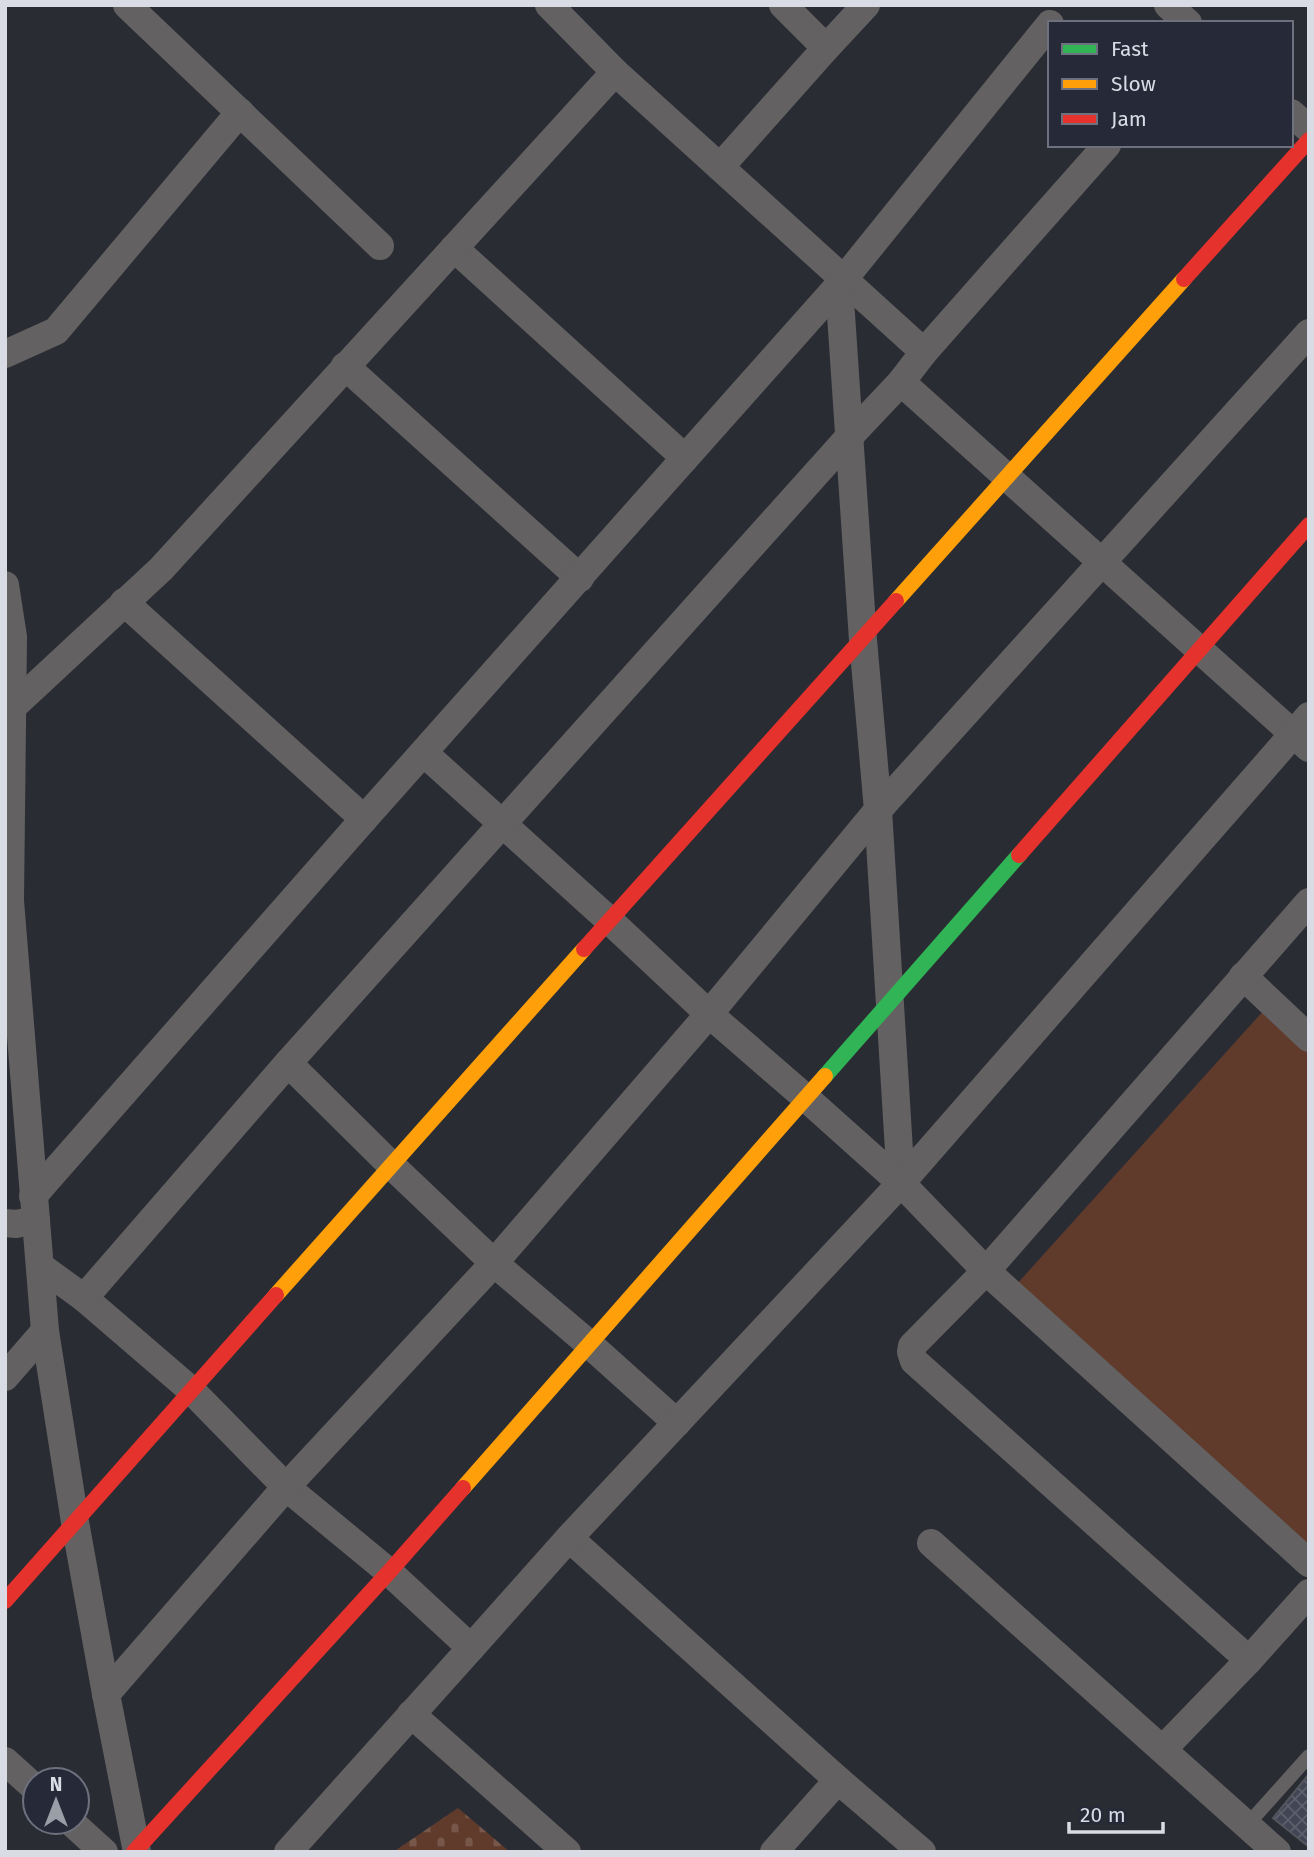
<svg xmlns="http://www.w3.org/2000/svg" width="1314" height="1857" viewBox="0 0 1314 1857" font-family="'Fira Sans',sans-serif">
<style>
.cemetery{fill:url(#cemetery-stones)}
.park{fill:#603b2c}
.building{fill:url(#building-cross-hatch);stroke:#54555c;stroke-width:2}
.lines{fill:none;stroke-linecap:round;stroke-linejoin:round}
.lane{stroke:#636161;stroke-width:14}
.street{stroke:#636161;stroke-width:28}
.fast{stroke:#30b455;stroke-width:16}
.slow{stroke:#ff9f0a;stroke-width:16}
.jam{stroke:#e5322d;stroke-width:16}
</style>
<defs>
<pattern id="cemetery-stones" width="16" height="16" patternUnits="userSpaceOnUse" patternTransform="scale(1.75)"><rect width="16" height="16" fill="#603b2c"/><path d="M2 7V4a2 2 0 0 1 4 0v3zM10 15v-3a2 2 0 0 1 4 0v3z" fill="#76574a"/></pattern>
<pattern id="building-cross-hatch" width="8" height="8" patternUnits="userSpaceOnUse" patternTransform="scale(1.75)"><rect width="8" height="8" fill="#424554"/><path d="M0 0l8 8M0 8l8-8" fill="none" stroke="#5d5f6c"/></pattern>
</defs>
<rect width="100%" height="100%" fill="#2a2c34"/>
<path class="cemetery" d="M458 1808 510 1852H393Z"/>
<path class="park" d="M1265 1009 1309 1051V1545L1016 1285Z"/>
<path class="building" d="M1309 1774V1847L1273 1818Z"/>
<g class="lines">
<path class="lane" d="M1248 1824 1309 1756"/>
<g class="street">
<path d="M127 5 380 246"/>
<path d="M783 5 826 48 866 5"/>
<path d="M1168 5 1188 23"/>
<path d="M615 72 924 352"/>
<path d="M1291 113 1309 129"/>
<path d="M720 167 826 48"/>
<path d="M454 248 685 458"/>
<path d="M839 285 863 640 878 810 901 1183"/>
<path d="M5 354 56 331 240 112"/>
<path d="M345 366 580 578"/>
<path d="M901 382 1309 748"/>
<path d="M5 585 13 637 10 901 45 1331 75 1522 106 1694 137 1852"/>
<path d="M124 602 364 819"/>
<path d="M5 714 161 569 615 72 549 5"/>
<path d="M424 753 610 921 709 1014 806 1098 901 1183 986 1271 1309 1563"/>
<path d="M1243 976 1309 1038"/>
<path d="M288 1063 391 1165 494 1263 589 1344 677 1423"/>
<path d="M33 1196 364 819 839 285 1050 24"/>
<path d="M5 1223 16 1224 36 1220"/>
<path d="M40 1266 84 1298 191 1390 286 1487 389 1572 471 1648 288 1852"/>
<path d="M84 1298 288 1063 849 437 901 382 924 352 1107 145"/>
<path d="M5 1377 45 1331"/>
<path d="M569 1538 838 1780 922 1852"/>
<path d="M931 1543 1277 1852"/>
<path d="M471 1648 569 1538 901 1183 1309 716"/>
<path d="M1249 1660 914 1361 911 1352 912 1346 986 1271 1309 902"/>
<path d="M106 1694 286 1487 494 1263 709 1014 878 810 1309 333"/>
<path d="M411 1714 567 1852"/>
<path d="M1163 1749 1249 1660 1309 1593"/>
<path d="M5 1761 35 1788"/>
<path d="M71 1822 104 1852"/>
<path d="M774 1852 838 1780"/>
</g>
<path class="fast" d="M825 1076 1019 855"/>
<g class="slow">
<path d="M896 601 1184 279"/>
<path d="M276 1295 584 949"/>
<path d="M463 1488 825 1076"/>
</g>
<g class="jam">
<path d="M1184 279 1309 140"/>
<path d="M1019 855 1309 525"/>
<path d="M584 949 896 601"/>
<path d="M5 1601 276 1295"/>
<path d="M134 1852 389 1572 463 1488"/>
</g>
</g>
<rect width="1314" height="1857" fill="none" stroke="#d9dce5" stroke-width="14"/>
<rect x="1048" y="21" width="245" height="126" fill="#262938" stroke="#6e717d" stroke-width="2"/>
<rect x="1062" y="44" width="35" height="10" fill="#30b455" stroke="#6e717d" stroke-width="2"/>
<text x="1111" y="56" font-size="21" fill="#d9dce5">Fast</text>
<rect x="1062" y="79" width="35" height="10" fill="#ff9f0a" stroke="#6e717d" stroke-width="2"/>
<text x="1111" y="91" font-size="21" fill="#d9dce5">Slow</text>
<rect x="1062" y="114" width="35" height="10" fill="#e5322d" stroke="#6e717d" stroke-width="2"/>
<text x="1111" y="126" font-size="21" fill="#d9dce5">Jam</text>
<g transform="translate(56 1801)"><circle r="33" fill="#262938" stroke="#6e717d" stroke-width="2"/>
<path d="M0-5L12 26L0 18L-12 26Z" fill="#9c9ea7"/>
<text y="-10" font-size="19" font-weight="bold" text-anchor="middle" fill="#d9dce5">N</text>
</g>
<path d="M1069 1822v10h94v-10" fill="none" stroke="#d9dce5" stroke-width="3.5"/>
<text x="1080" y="1822" font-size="21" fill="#d9dce5" stroke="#262938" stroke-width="5" paint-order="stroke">20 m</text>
</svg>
